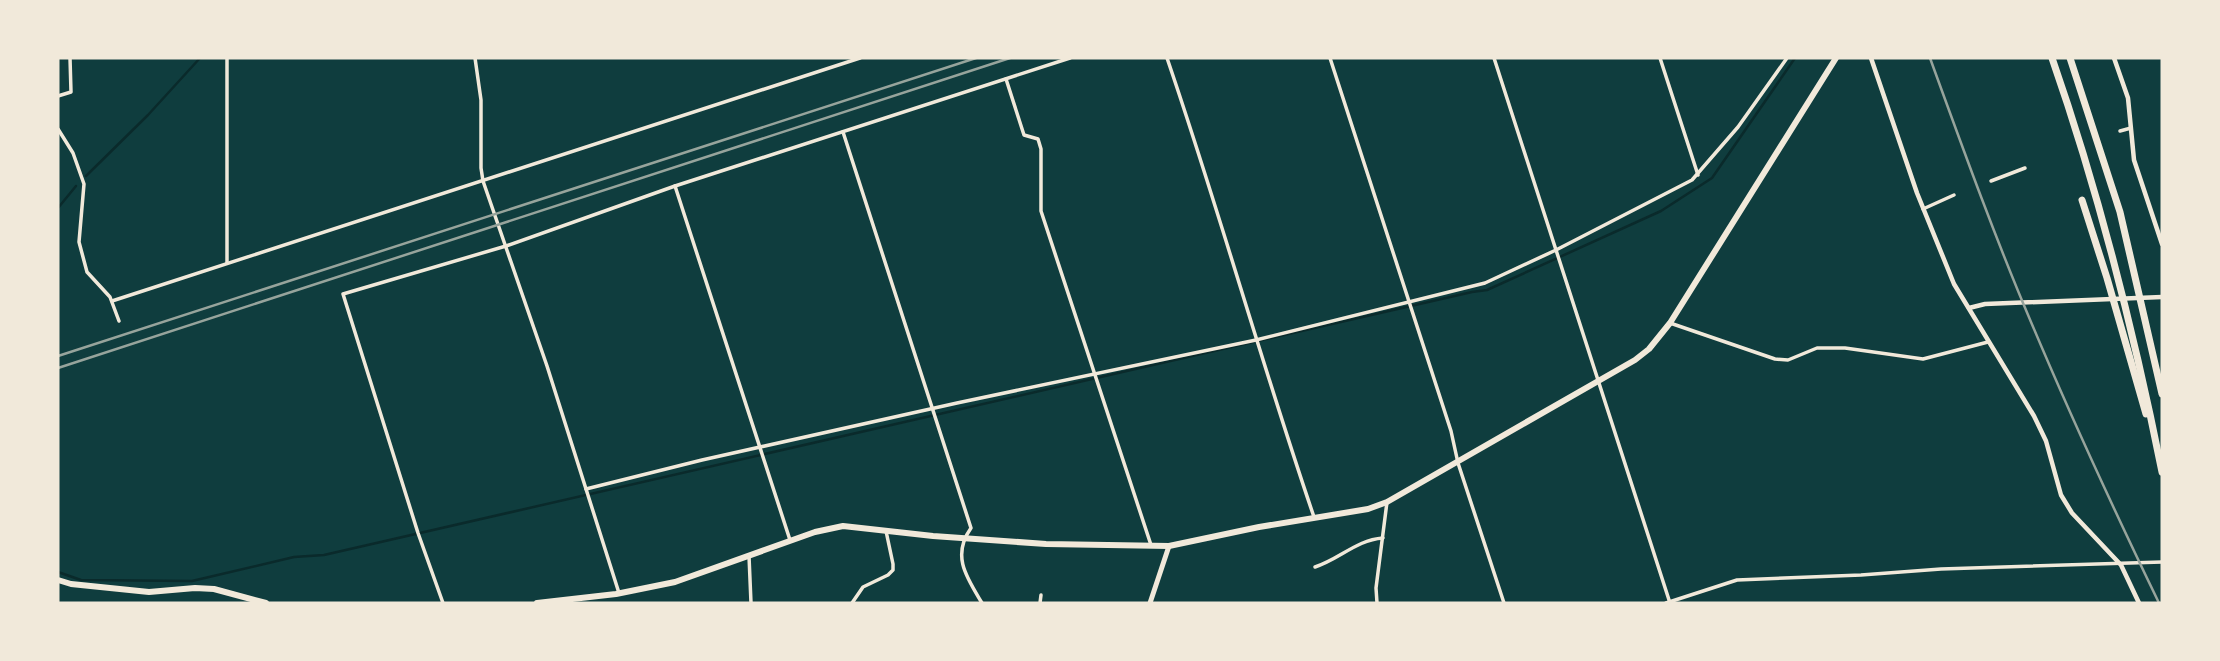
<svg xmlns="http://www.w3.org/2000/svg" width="2220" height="661" viewBox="0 0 2220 661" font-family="Spectral,serif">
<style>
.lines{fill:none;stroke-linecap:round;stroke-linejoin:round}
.stream{stroke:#0a2a2b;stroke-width:2.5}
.minor{stroke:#f1e9da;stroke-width:3.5}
.tertiary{stroke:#f1e9da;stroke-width:4.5}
.secondary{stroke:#f1e9da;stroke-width:5}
.primary{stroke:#f1e9da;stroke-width:6}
.motorway{stroke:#f1e9da;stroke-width:7}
.rail{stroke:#97a49c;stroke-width:2.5}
</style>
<rect width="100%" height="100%" fill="#0f3d3e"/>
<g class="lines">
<g class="stream">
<path d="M86 176 148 115 200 58"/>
<path d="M58 208 76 186"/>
<path d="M58 572 81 580 192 581 294 557 324 555 1472 292 1487 290 1661 211 1712 178 1795 58"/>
</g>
<g class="minor">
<path d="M227 58V263"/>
<path d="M475 58 481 100V168L483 181 547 366 619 593"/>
<path d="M1167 58C1219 210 1262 365 1314 517"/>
<path d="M1330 58 1451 431 1458 463 1504 603"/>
<path d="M1494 58 1670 603"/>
<path d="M1660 58 1698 175"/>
<path d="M1006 79 1024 135 1038 139 1041 149V211L1151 545"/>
<path d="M58 96 71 92 70 58"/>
<path d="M58 129 73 153 84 184 79 242 87 272 110 297 119 321"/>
<path d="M2120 131 2131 128"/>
<path d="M843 132 971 528C951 556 967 578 982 603"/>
<path d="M1991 181 2025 168"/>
<path d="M675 186 790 540"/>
<path d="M1923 209 1954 195"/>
<path d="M112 301 860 58"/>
<path d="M1670 323 1775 359 1788 360 1817 348H1845L1923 359 1988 342"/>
<path d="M586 489 702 460 957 403 1256 340 1485 283 1556 250 1692 180 1738 127 1787 58"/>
<path d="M749 556 751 603"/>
<path d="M1315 567C1340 559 1356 540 1383 538"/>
<path d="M443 603 418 533 343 294 506 246 675 186 1070 58"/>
<path d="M852 603 863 587 888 575 893 570V564L886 531"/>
<path d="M1040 603 1041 595"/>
<path d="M1377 603 1376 588 1387 502"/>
<path d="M1666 603 1737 580 1861 575 1941 569 2162 562"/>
</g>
<g class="tertiary">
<path d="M1871 58 1917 193 1954 284 2034 416 2046 441 2061 495 2072 513 2121 565 2139 603"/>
<path d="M2114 58 2128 98 2134 160 2162 244"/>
<path d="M1969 308 1985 304 2162 297"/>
</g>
<path class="secondary" d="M1150 603 1169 546"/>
<g class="primary">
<path d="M58 580 71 584 149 592 195 588 214 589 266 603"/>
<path d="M537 603 616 594 675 582 815 532 843 526 933 536 1046 544 1169 546 1259 527 1368 509 1387 502 1635 360 1649 349 1670 323 1836 58"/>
</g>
<g class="motorway">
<path d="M2052 58C2099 193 2134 332 2162 472"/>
<path d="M2070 58 2120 212 2162 394"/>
<path d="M2082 200 2107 278 2146 414"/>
</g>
<g class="rail">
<path d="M1930 58C1962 146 1994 235 2031 322 2071 417 2114 510 2159 603"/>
<path d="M58 356 976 58"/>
<path d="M58 368 1010 58"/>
</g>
</g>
<rect width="2220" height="661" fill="none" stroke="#f1e9da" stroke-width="119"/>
</svg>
